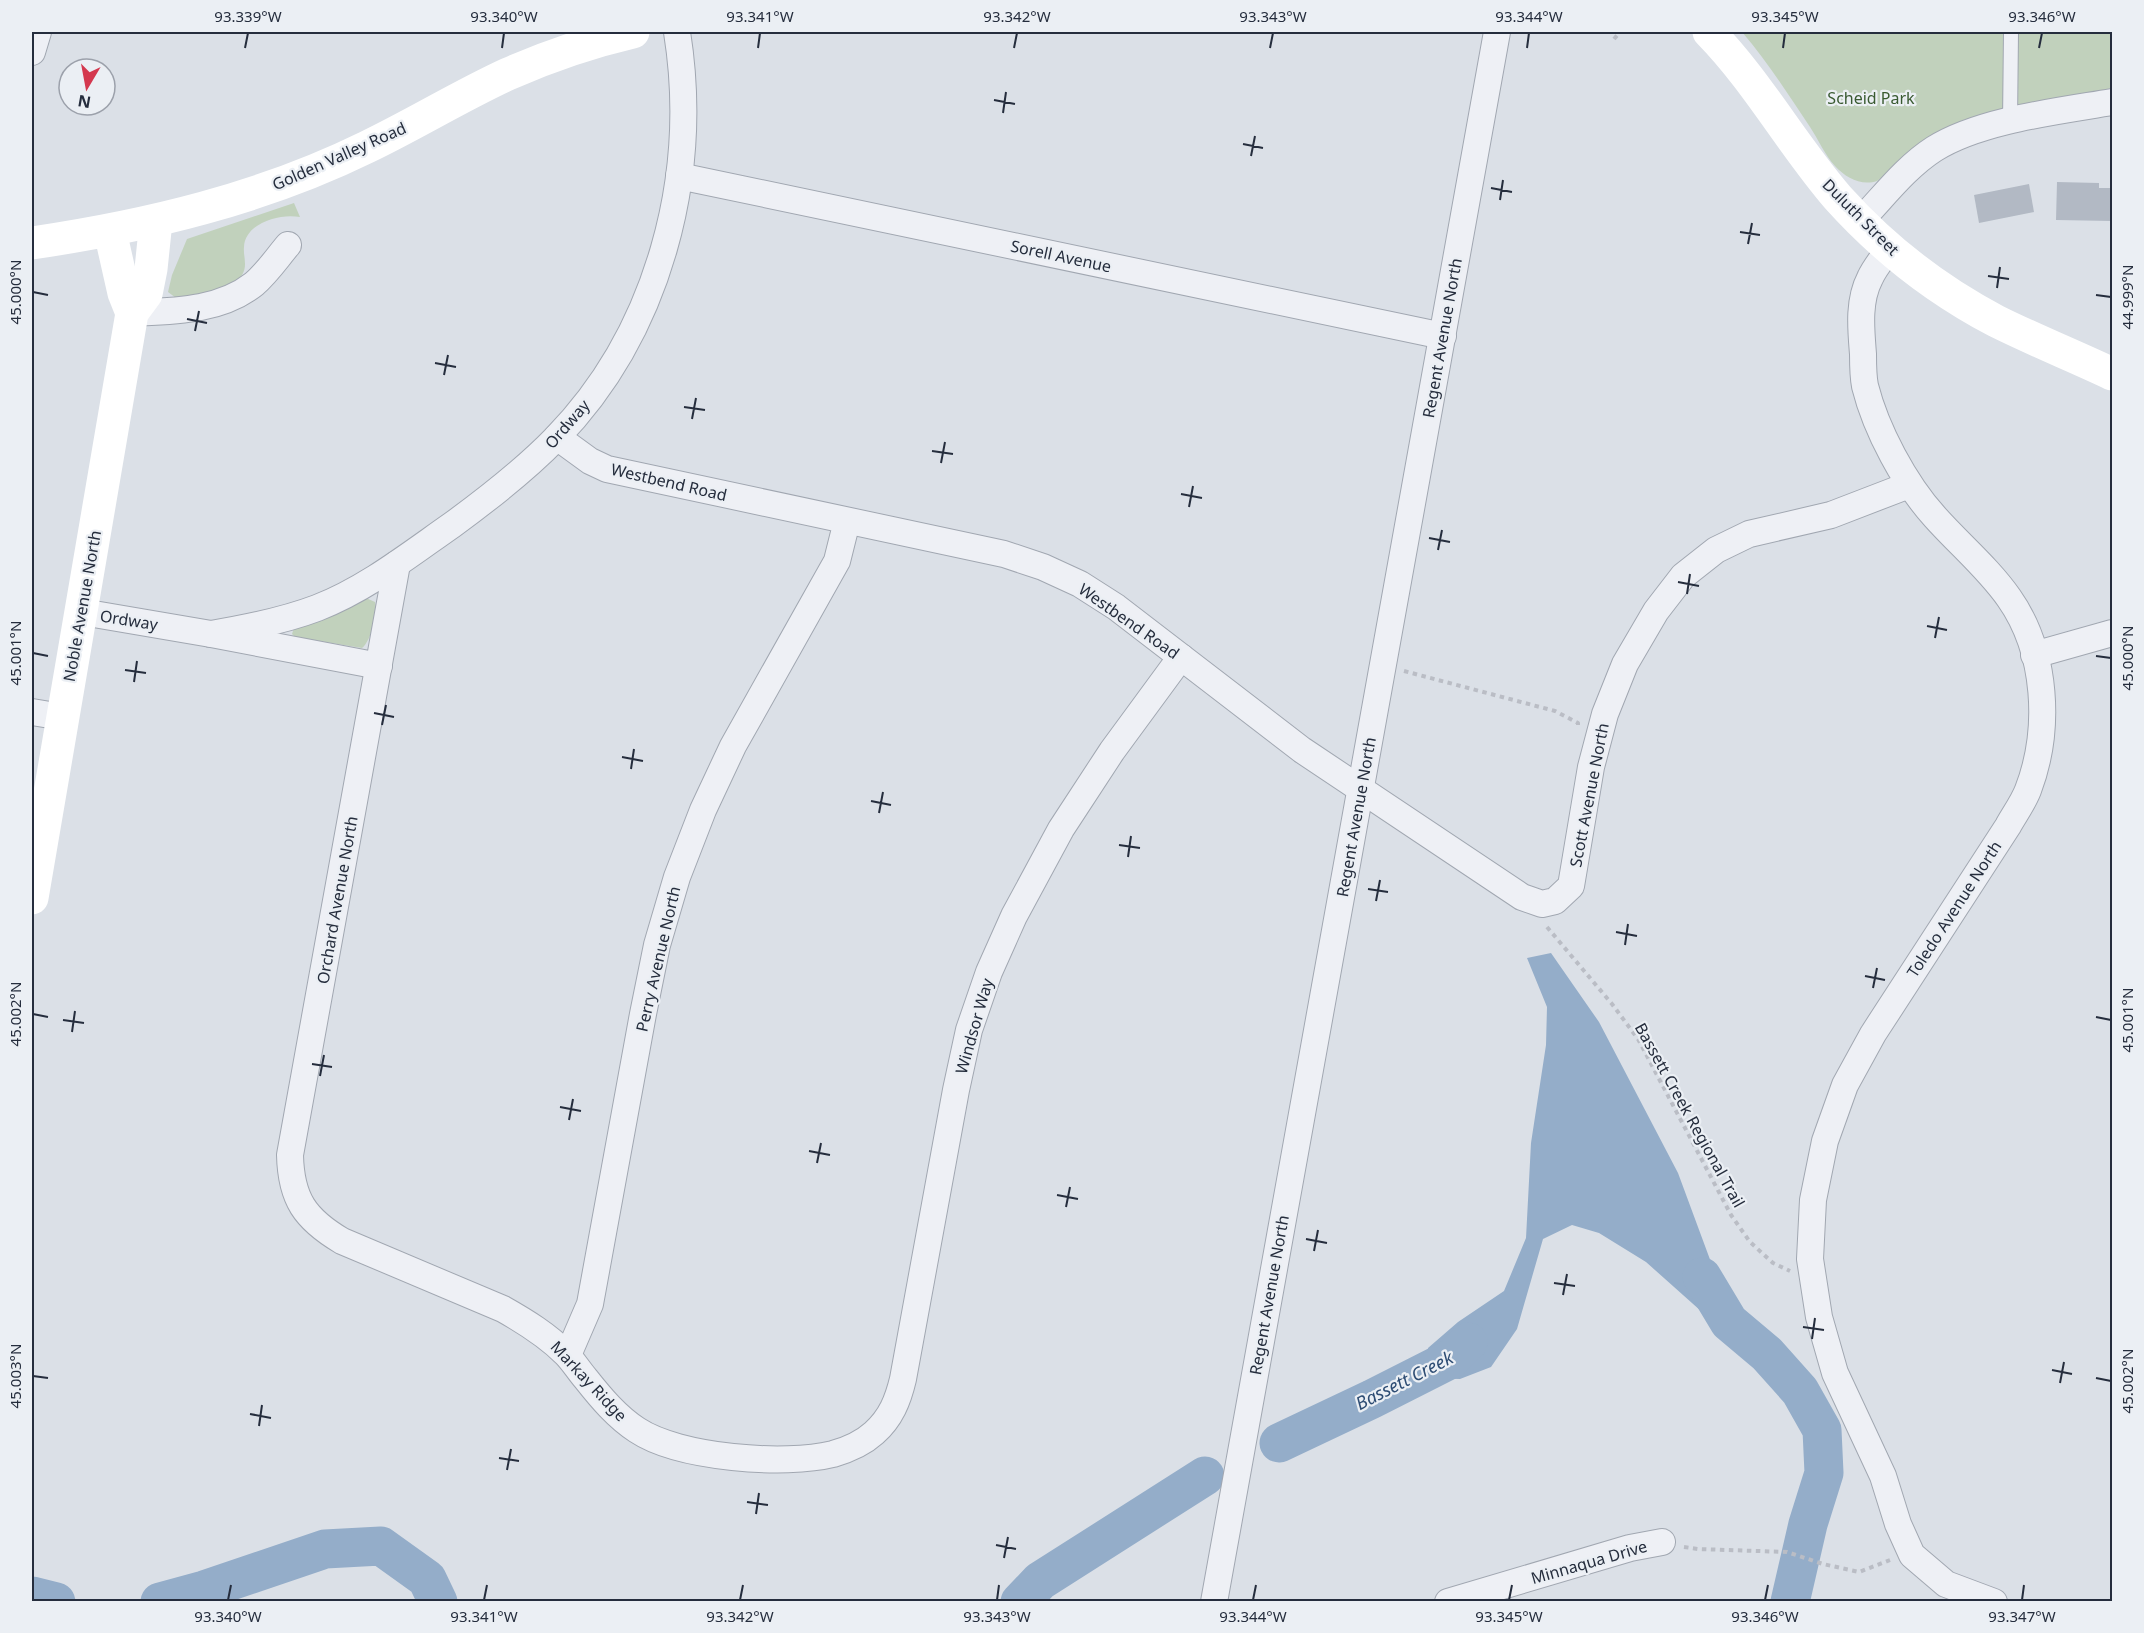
<svg xmlns="http://www.w3.org/2000/svg" width="2144" height="1633" viewBox="0 0 2144 1633" font-family="'Noto Sans',sans-serif">
<style>
.green{fill:#c1d1bc}
.water{fill:#94adc9}
.lines{fill:none;stroke-linecap:round;stroke-linejoin:round}
.river{stroke:#94adc9;stroke-width:39}
.building{fill:#b2b9c4}
.lane-casing{stroke:#a1a7b1;stroke-width:16}
.street-casing{stroke:#a1a7b1;stroke-width:28}
.path{stroke:#babdc5;stroke-width:4;stroke-dasharray:4.5 4.5;stroke-linecap:butt}
.lane{stroke:#eef0f5;stroke-width:14}
.street{stroke:#eef0f5;stroke-width:26}
.secondary{stroke:#fff;stroke-width:33}
.ticks{fill:none;stroke:#252d3d;stroke-width:2}
.labels{text-anchor:middle;dominant-baseline:central;stroke-width:4.5;stroke-linejoin:round;paint-order:stroke}
.park-label{font-size:16px;fill:#395a31;stroke:#ebeff4}
.street-label{font-size:16px;fill:#252d3d;stroke:#ebeff4}
.water-label{font-size:18px;font-style:italic;fill:#2d4c73;stroke:#ebeff4}
.neatline{fill:none;stroke:#252d3d;stroke-width:2}
.ticks-label{font-size:15px;text-anchor:middle;fill:#252d3d}
</style>
<rect width="100%" height="100%" fill="#dbe0e7"/>
<g class="green">
<path d="M1742 32H2112V88L1963 120 1942 131 1877 181C1861 186 1846 178 1835 166 1825 155 1818 139 1810 127 1788 94 1767 61 1742 32Z"/>
<path d="M294 203 300 217C280 213 245 223 244 247 243 256 248 266 242 275 233 288 192 297 176 298L168 292 172 275 187 239Z"/>
<path d="M366 598 375 602C378 613 371 641 362 648L295 637 292 634 294 628Z"/>
</g>
<path class="water" d="M1551 953 1599 1022 1678 1173 1715 1273 1734 1317 1720 1328 1646 1262 1599 1233 1572 1225 1543 1239 1517 1329 1491 1367 1460 1379 1425 1378 1428 1348 1458 1322 1504 1291 1526 1238 1531 1143 1546 1045 1547 1007 1527 958Z"/>
<g class="lines">
<g class="river">
<path d="M1702 1277 1729 1322 1767 1354 1800 1391 1822 1430 1824 1473 1808 1524 1790 1602"/>
<path d="M1279 1443 1372 1399 1451 1359 1468 1342"/>
<path d="M32 1596 56 1602"/>
<path d="M160 1602 204 1590 325 1549 381 1546 427 1579 438 1602"/>
<path d="M1020 1602 1040 1581 1205 1476"/>
</g>
</g>
<g class="building">
<path d="M2057 182 2099 183V188H2112V221L2056 220Z"/>
<path d="M2029 184 2034 212 1979 223 1974 195Z"/>
</g>
<g class="lines">
<g class="lane-casing">
<path id="lane" d="M2010 122 2011 32"/>
</g>
<g class="street-casing">
<g id="street">
<path d="M32 52 38 32"/>
<path d="M679 176 1443 336"/>
<path d="M1861 220C1884 196 1906 167 1934 149 1980 120 2059 111 2112 102"/>
<path d="M1890 248C1883 258 1875 267 1870 278 1858 301 1861 329 1863 354 1863 364 1863 376 1865 386 1876 430 1905 484 1935 517 1960 545 1988 568 2009 598 2047 652 2051 730 2028 790 2023 803 2014 815 2008 826L1873 1034 1845 1085 1825 1141 1813 1200 1810 1259 1819 1317 1835 1373 1883 1476 1898 1524 1912 1555 1946 1584 1994 1602"/>
<path d="M132 313C174 311 220 311 254 284 267 273 277 258 288 245"/>
<path d="M557 437 590 461 607 469 1004 554 1043 567 1080 584 1116 607 1302 750 1522 897 1542 904 1555 901 1571 886 1591 767 1605 714 1625 664 1656 611 1683 576 1716 550 1749 534 1831 515 1909 485"/>
<path d="M397 564 290 1155C291 1199 305 1219 342 1241L503 1309C526 1322 547 1335 566 1354 573 1361 579 1371 586 1379 601 1398 617 1417 637 1430 679 1458 785 1466 833 1454 847 1450 863 1443 874 1433 891 1418 898 1400 903 1379L956 1090 969 1030 989 972 1014 916 1061 829 1112 751 1181 657"/>
<path d="M82 612 211 634 379 666"/>
<path d="M211 634C247 628 283 621 317 608 366 589 409 555 452 525 489 498 524 471 556 438 659 332 700 176 677 32"/>
<path d="M2034 655 2112 633"/>
<path d="M32 712 62 717"/>
<path d="M568 1355 590 1304 643 1014 657 945 677 877 703 810 733 746 837 561 847 521"/>
<path d="M1214 1602 1497 32"/>
<path d="M1448 1602 1630 1548 1662 1542"/>
</g>
</g>
<g class="path">
<path d="M1614 39 1620 32"/>
<path d="M1404 671 1555 711 1578 723V725"/>
<path d="M1547 927 1612 1004 1638 1039 1731 1215 1750 1242 1773 1263 1790 1271"/>
<path d="M1684 1547 1698 1549 1787 1552 1823 1564 1859 1572 1890 1560"/>
</g>
<use href="#lane" class="lane"/>
<use href="#street" class="street"/>
<g class="secondary">
<path d="M1709 32C1758 82 1792 145 1838 198 1883 248 1937 290 1996 321 2034 340 2074 356 2112 374"/>
<path d="M110 231 124 293 132 313"/>
<path d="M32 243C147 226 261 199 367 147 415 124 460 96 508 74 549 56 590 42 633 32"/>
<path d="M32 898 132 313 146 294 151 269 156 221"/>
</g>
</g>
<path class="ticks" d="M245 48 248 33M502 48 504 33M758 48 760 33M1014 48 1017 33M1270 48 1273 33M1527 48 1529 33M1783 48 1785 33M2039 48 2042 33M994 100 1015 104M1003 113 1006 92M1243 144 1263 148M1251 156 1255 136M1491 188 1512 192M1500 200 1503 180M1740 232 1760 235M1748 244 1752 223M1988 276 2009 279M1997 288 2000 267M33 292 48 295M2096 295 2111 297M187 319 207 323M195 331 199 311M435 363 456 367M444 375 448 355M684 407 705 410M692 419 696 398M932 451 953 454M941 463 945 442M1181 494 1202 498M1189 507 1193 486M1429 538 1450 542M1438 550 1442 530M1678 582 1699 586M1687 594 1690 574M1927 626 1947 630M1935 638 1939 617M33 653 48 656M2096 656 2111 658M125 670 146 673M134 682 137 661M374 713 394 717M382 725 386 705M622 757 643 761M631 769 634 749M871 801 891 805M879 813 883 792M1119 845 1140 848M1128 857 1131 836M1368 889 1388 892M1376 901 1380 880M1616 932 1637 936M1625 945 1628 924M1865 976 1885 980M1873 988 1877 968M33 1014 48 1017M2096 1017 2111 1020M63 1020 84 1023M72 1032 75 1011M312 1064 332 1067M320 1076 324 1055M560 1107 581 1111M569 1120 573 1099M809 1151 830 1155M817 1163 821 1143M1057 1195 1078 1199M1066 1207 1070 1187M1306 1239 1327 1243M1314 1251 1318 1230M1554 1283 1575 1286M1563 1295 1567 1274M1803 1327 1824 1330M1812 1339 1815 1318M2052 1370 2072 1374M33 1376 48 1378M2096 1378 2111 1381M2060 1383 2064 1362M250 1414 271 1418M259 1426 262 1405M499 1458 519 1461M507 1470 511 1449M747 1502 768 1505M756 1514 759 1493M996 1545 1016 1549M1004 1558 1008 1537M228 1600 231 1585M484 1600 487 1585M740 1600 743 1585M997 1600 999 1585M1253 1600 1256 1585M1509 1600 1512 1585M1765 1600 1768 1585M2022 1600 2024 1585"/>
<g class="labels">
<g class="park-label">
<text x="1871" y="98">Scheid Park</text>
</g>
<g class="street-label">
<text transform="translate(339 156) rotate(-24)">Golden Valley Road</text>
<text transform="translate(1861 217) rotate(45)">Duluth Street</text>
<text transform="translate(1061 256) rotate(12)">Sorell Avenue</text>
<text transform="translate(1442 338) rotate(-80)">Regent Avenue North</text>
<text transform="translate(567 424) rotate(-49)">Ordway</text>
<text transform="translate(669 482) rotate(13)">Westbend Road</text>
<text transform="translate(82 606) rotate(-80)">Noble Avenue North</text>
<text transform="translate(129 620) rotate(9)">Ordway</text>
<text transform="translate(1129 621) rotate(35)">Westbend Road</text>
<text transform="translate(1589 795) rotate(-79)">Scott Avenue North</text>
<text transform="translate(1356 817) rotate(-80)">Regent Avenue North</text>
<text transform="translate(337 900) rotate(-80)">Orchard Avenue North</text>
<text transform="translate(1954 909) rotate(-57)">Toledo Avenue North</text>
<text transform="translate(658 959) rotate(-77)">Perry Avenue North</text>
<text transform="translate(974 1026) rotate(-74)">Windsor Way</text>
<text transform="translate(1690 1115) rotate(61)">Bassett Creek Regional Trail</text>
<text transform="translate(1269 1295) rotate(-80)">Regent Avenue North</text>
<text transform="translate(589 1381) rotate(47)">Markay Ridge</text>
<text transform="translate(1589 1562) rotate(-16)">Minnaqua Drive</text>
</g>
<g class="water-label">
<text transform="translate(1404 1380) rotate(-27)">Bassett Creek</text>
</g>
</g>
<rect width="2144" height="1633" fill="none" stroke="#ebeff4" stroke-width="66"/>
<g transform="translate(87 87) rotate(190)"><circle r="28" fill="#ebeff4" stroke="#9ca1ab" stroke-width="1.5"/>
<path d="M0-4.5L10 22L0 15L-10 22Z" fill="#d4384e"/>
<text y="-9" font-size="16" font-weight="bold" text-anchor="middle" fill="#252d3d">N</text>
</g>
<rect x="33" y="33" width="2078" height="1567" class="neatline"/>
<g class="ticks-label">
<text x="248" y="22">93.339°W</text>
<text x="504" y="22">93.340°W</text>
<text x="760" y="22">93.341°W</text>
<text x="1017" y="22">93.342°W</text>
<text x="1273" y="22">93.343°W</text>
<text x="1529" y="22">93.344°W</text>
<text x="1785" y="22">93.345°W</text>
<text x="2042" y="22">93.346°W</text>
<text transform="translate(16 292) rotate(-90)" y="5">45.000°N</text>
<text transform="translate(2128 297) rotate(-90)" y="5">44.999°N</text>
<text transform="translate(16 653) rotate(-90)" y="5">45.001°N</text>
<text transform="translate(2128 658) rotate(-90)" y="5">45.000°N</text>
<text transform="translate(16 1014) rotate(-90)" y="5">45.002°N</text>
<text transform="translate(2128 1020) rotate(-90)" y="5">45.001°N</text>
<text transform="translate(16 1376) rotate(-90)" y="5">45.003°N</text>
<text transform="translate(2128 1381) rotate(-90)" y="5">45.002°N</text>
<text x="228" y="1622">93.340°W</text>
<text x="484" y="1622">93.341°W</text>
<text x="740" y="1622">93.342°W</text>
<text x="997" y="1622">93.343°W</text>
<text x="1253" y="1622">93.344°W</text>
<text x="1509" y="1622">93.345°W</text>
<text x="1765" y="1622">93.346°W</text>
<text x="2022" y="1622">93.347°W</text>
</g>
</svg>
